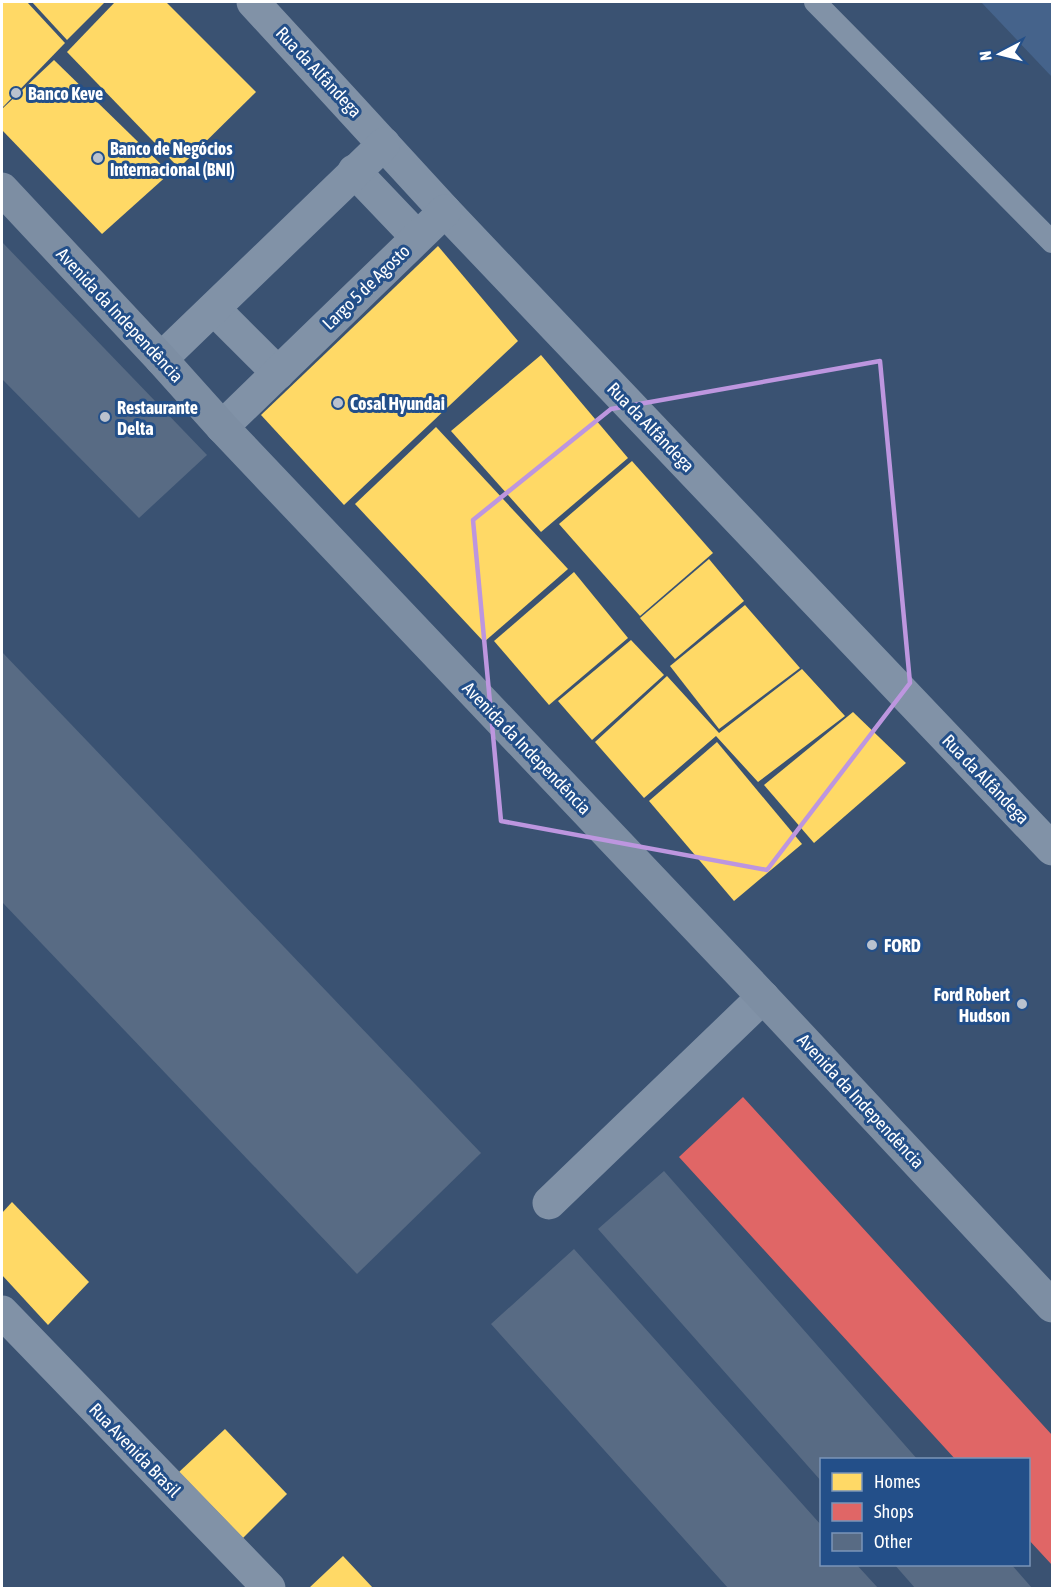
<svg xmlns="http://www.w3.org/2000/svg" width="1054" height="1590" viewBox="0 0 1054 1590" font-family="'Asap Condensed',sans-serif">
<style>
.water{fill:#45638b}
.homes{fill:#ffd966}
.shops{fill:#e06666}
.building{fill:#586b84}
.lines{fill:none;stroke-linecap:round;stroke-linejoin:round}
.lane{stroke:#8192a7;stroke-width:22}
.street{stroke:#8192a7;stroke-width:33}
.secondary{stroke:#7d8ea3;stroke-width:33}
.marked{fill:none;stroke:#bd96df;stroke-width:4.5;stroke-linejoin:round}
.poi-dot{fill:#bac2ce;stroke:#234f89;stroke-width:2}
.labels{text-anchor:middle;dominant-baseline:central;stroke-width:6;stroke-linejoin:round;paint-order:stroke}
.street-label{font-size:18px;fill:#fff;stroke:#234f89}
.poi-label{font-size:18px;font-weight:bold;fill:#fff;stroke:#234f89;text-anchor:start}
</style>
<rect width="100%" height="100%" fill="#3a5272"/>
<path class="water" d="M981 2H1052V77Z"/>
<g class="homes">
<path d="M2 2H27L65 43 2 108Z"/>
<path d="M32 2H105L67 40Z"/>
<path d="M115 2H166L256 92 179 168 67 52Z"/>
<path d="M54 60 170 173 102 234 2 130V109Z"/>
<path d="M438 246 518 341 344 505 261 415Z"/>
<path d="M541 355 628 458 541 532 451 431Z"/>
<path d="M436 427 568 569 484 642 355 504Z"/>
<path d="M632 461 713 553 640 616 559 524Z"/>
<path d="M709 559 744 601 675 659 640 618Z"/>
<path d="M574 572 628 638 549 705 494 641Z"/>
<path d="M745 605 800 668 719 729 670 666Z"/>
<path d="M631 640 664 675 592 740 558 701Z"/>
<path d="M802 669 845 716 758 782 716 736 644 798 595 742 667 676 719 733Z"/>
<path d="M853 712 906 763 814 843 764 785Z"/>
<path d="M717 742 802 844 734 901 649 801Z"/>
<path d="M12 1202 89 1282 48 1325 2 1275V1213Z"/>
<path d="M225 1429 287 1494 243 1538 179 1472Z"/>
<path d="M343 1556 373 1588H309Z"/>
</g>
<path class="shops" d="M743 1097 1052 1435V1565L1028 1539V1460H956L679 1157Z"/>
<g class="building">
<path d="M2 242 207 455 139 518 2 379Z"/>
<path d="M2 652 481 1153 357 1274 2 902Z"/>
<path d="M664 1171 918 1460H822V1482L598 1229Z"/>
<path d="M574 1249 822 1526V1564H856L878 1588H728L491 1324Z"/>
<path d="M894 1564H1011L1032 1588H915Z"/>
</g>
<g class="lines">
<path class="lane" d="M815 2 1052 242"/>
<g class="street">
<path d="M253 2 445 211 1052 849"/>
<path d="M354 171 417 237"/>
<path d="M214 309 278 373"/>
<path d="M161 359 384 144"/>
<path d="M222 427 445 211"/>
<path d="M549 1203 763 997"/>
<path d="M2 1312 269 1588"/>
</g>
<path class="secondary" d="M2 189 161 359 222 427 763 997 1052 1306"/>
</g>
<path class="marked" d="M880 361 910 683 767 870 501 821 473 520 611 409Z"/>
<g class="poi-dot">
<circle cx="16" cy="93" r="6"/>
<circle cx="98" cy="158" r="6"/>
<circle cx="338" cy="403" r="6"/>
<circle cx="105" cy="417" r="6"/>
<circle cx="872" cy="945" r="6"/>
<circle cx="1022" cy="1004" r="6"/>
</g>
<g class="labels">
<g class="street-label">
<text transform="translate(319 72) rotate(47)">Rua da Alfândega</text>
<text transform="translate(366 287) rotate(-44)">Largo 5 de Agosto</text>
<text transform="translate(120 315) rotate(47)">Avenida da Independência</text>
<text transform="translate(651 427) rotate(46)">Rua da Alfândega</text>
<text transform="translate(527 748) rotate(46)">Avenida da Independência</text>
<text transform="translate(986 779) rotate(46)">Rua da Alfândega</text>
<text transform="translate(861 1101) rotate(47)">Avenida da Independência</text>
<text transform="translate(135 1450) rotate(46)">Rua Avenida Brasil</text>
</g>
<g class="poi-label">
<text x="28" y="93">Banco Keve</text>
<text x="110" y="148">Banco de Negócios<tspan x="110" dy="21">Internacional (BNI)</tspan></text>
<text x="350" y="403">Cosal Hyundai</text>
<text x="117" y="407">Restaurante<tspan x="117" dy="21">Delta</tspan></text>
<text x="884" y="945">FORD</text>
<text x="1010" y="994" text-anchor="end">Ford Robert<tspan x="1010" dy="21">Hudson</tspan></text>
</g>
</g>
<rect width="1054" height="1590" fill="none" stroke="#ffffff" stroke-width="6"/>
<rect x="820" y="1458" width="210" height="108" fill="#234f89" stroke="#7b95b8" stroke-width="1.5"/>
<rect x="832" y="1473" width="30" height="18" fill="#ffd966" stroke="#7b95b8" stroke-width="1.5"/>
<text x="874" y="1488" font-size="18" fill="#ffffff">Homes</text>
<rect x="832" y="1503" width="30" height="18" fill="#e06666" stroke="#7b95b8" stroke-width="1.5"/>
<text x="874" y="1518" font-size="18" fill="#ffffff">Shops</text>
<rect x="832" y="1533" width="30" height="18" fill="#586b84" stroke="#7b95b8" stroke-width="1.5"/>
<text x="874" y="1548" font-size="18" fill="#ffffff">Other</text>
<g transform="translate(1000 54) rotate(263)" stroke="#234f89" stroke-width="4.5" paint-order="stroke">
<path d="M0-4.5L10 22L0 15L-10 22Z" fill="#ffffff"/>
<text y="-9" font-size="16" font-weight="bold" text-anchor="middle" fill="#ffffff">N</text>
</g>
</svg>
